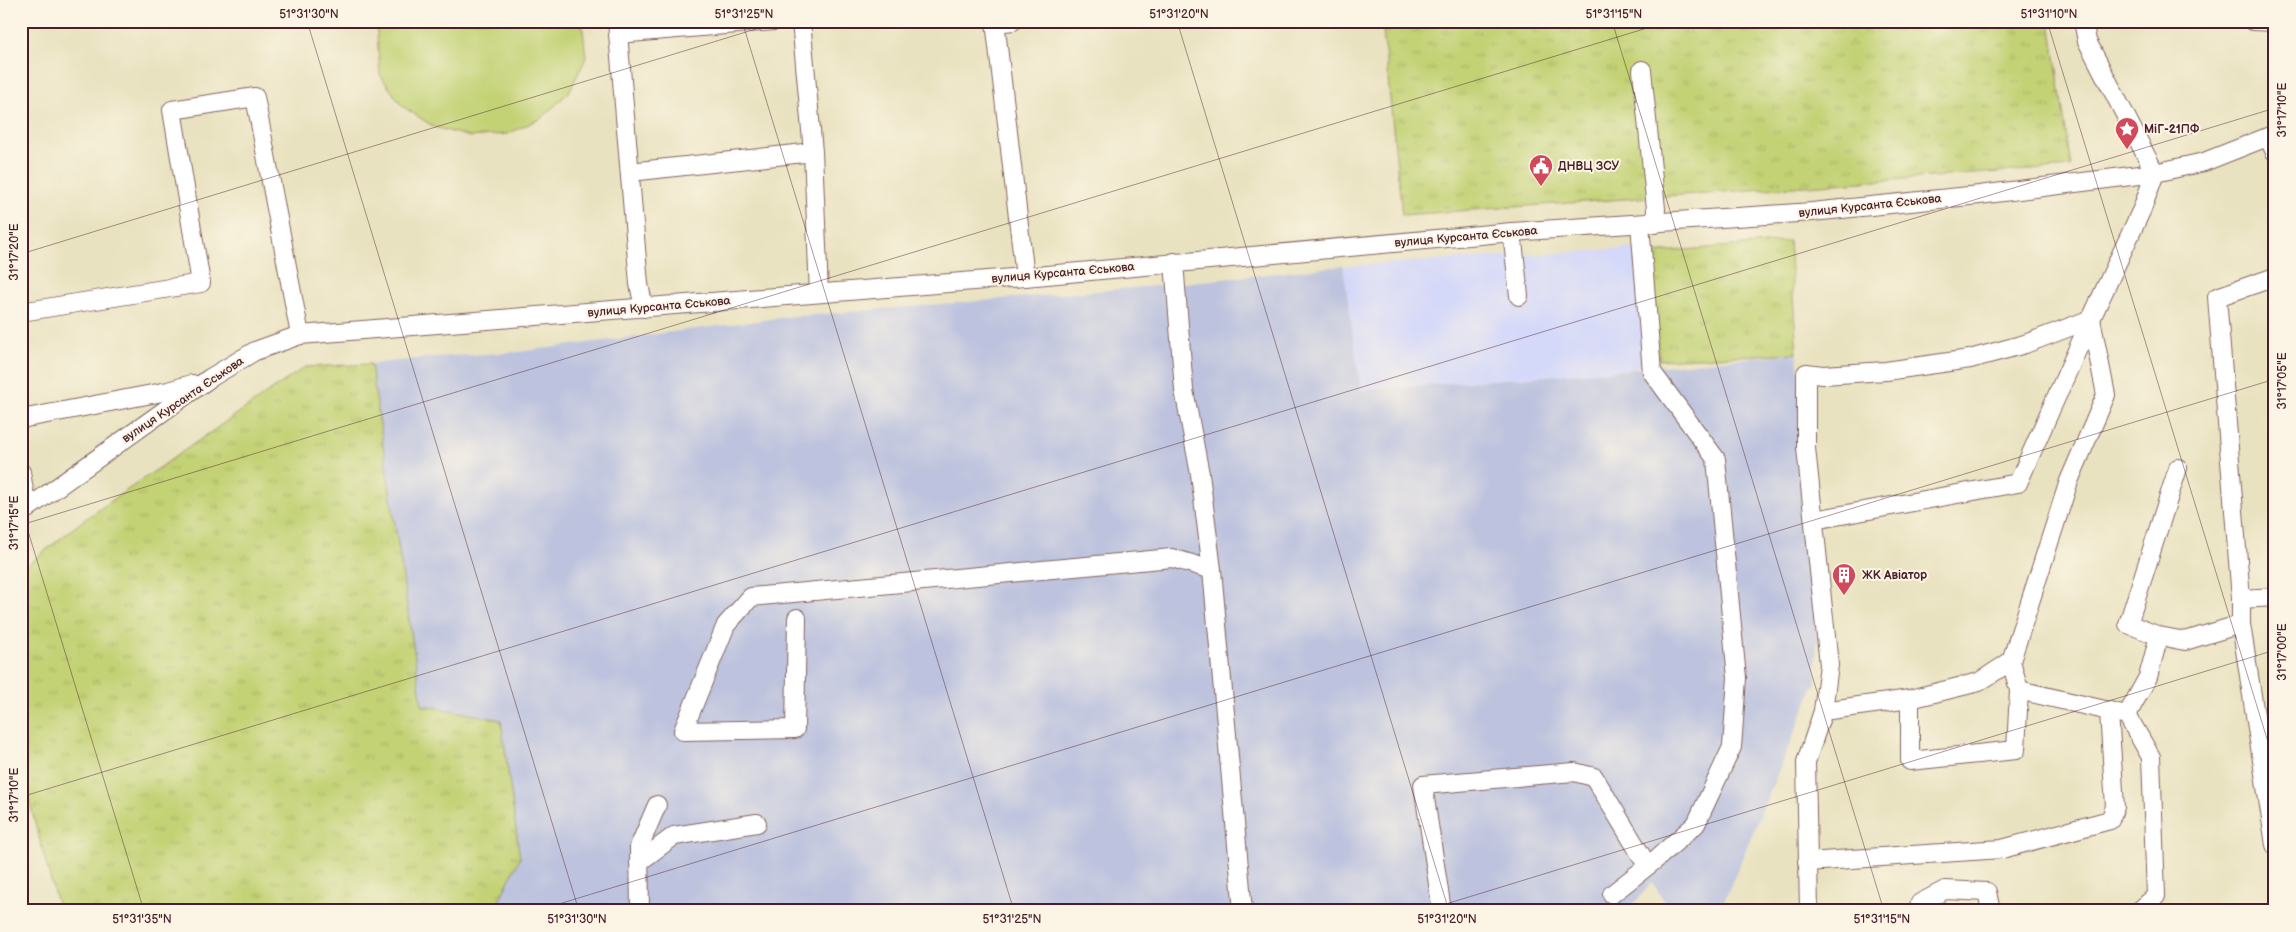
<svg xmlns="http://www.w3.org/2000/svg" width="2296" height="932" viewBox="0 0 2296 932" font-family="'Balsamiq Sans',sans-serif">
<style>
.built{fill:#d4d8f9}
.industrial{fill:#bdc3de}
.grass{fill:url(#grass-tufts);stroke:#867850}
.pitch{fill:#c3d275;stroke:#867850}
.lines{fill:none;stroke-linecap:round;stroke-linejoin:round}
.minor-casing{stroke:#82635f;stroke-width:20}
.minor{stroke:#fff;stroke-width:18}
.ticks{fill:none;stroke:#4a1f2b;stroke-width:1;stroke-opacity:0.45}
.labels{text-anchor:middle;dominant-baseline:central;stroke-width:4;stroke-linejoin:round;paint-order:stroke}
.poi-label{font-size:12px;font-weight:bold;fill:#4a1f2b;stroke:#fcf5e5;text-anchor:start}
.street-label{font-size:12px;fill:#4a1f2b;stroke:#fcf5e5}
.neatline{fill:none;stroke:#4a1f2b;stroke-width:2}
.ticks-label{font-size:12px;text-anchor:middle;fill:#4a1f2b}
</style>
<defs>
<pattern id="grass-tufts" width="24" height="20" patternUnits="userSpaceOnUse" patternTransform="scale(1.25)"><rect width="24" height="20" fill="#c3d275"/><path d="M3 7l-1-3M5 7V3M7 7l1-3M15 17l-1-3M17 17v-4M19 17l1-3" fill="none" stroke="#a9b465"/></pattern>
</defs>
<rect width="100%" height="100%" fill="#fcf5e5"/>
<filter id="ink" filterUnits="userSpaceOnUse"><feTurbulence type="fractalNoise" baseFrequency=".02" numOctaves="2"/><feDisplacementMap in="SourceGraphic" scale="10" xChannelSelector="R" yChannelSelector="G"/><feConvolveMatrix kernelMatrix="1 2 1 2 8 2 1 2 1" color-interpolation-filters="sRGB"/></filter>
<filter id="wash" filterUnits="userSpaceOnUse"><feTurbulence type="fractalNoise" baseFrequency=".0096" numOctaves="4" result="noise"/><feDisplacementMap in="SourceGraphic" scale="20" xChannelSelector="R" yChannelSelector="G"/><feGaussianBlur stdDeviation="1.12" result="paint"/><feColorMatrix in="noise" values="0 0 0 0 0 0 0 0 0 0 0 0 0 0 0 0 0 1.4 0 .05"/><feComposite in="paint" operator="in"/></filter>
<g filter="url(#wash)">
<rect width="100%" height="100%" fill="#e9e2c0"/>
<path class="built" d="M1635 248 1652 364 1624 370 1361 390 1343 266Z"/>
<path class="industrial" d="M1343 266 1361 390 1624 370 1797 353 1817 600 1816 681 1720 911H1671L1652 882 1628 911H494L520 858 422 705 371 364 435 357 518 352 787 317 1156 286Z"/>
<g class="grass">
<path d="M1382 21H2050L2071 167 1402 215Z"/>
<path d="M1789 241 1797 353 1659 360 1650 253Z"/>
<path d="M371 364 422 705 501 720 520 858 494 911H59L21 771V570L81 522 305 367Z"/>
</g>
<path class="pitch" d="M376 21H582L586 58 569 92 542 118 507 134 470 137 434 127 402 106 380 75Z"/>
</g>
<g filter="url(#ink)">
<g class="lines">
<g class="minor-casing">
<g id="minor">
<path d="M617 21 639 284 644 308"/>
<path d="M801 21 813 152 819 293"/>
<path d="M995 21 1025 277"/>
<path d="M2083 21 2087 41 2155 173"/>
<path d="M2253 21 2275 22"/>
<path d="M995 23 1013 21"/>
<path d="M618 34 774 21"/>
<path d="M1642 70 1656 209 1655 224"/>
<path d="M2268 137 2275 152"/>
<path d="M630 172 813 152"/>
<path d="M1512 232 1519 296"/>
<path d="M1174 262 1184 390 1200 474 1212 570"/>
<path d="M2275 277 2217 297 2241 599 2275 597"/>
<path d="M21 312 201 283 172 110 255 97 300 335"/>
<path d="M21 419 168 391 192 384"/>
<path d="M2178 468 2128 624 2159 636 2185 641 2241 624V599"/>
<path d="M21 472 27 509"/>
<path d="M21 513 210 378 255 351 300 335 1025 277 1512 232 1812 212 1979 195 2155 173 2204 162 2275 134"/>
<path d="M1814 520 2018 483 2091 319"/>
<path d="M797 618 795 729 683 731 726 625 751 597 1172 558 1212 570 1243 911"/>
<path d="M2241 624 2275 845"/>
<path d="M1910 699V761L2016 750 2019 690"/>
<path d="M1823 711 1829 665 1806 448V373L1823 375 1886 371 1970 359 2025 344 2091 319 2142 209 2155 173"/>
<path d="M2109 711 2127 715 2151 757 2156 896 2139 911"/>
<path d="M2127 715 2148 677 2159 636"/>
<path d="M639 862 674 836 757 823"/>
<path d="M1807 862 2002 849 2110 820 2115 807 2109 711 2019 690 2011 661 2069 481 2106 395 2091 319"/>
<path d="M1612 894 1654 861 1696 824 1732 747 1737 678 1716 459 1652 372 1640 224"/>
<path d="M640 911 639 847 657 805"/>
<path d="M1442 911 1423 785 1574 772 1594 777 1647 865"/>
<path d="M1809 911 1806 762 1823 711 1910 699 1979 682 2011 661"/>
<path d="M1917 911 1920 903 1945 890 1987 892 1991 911"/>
</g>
</g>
<use href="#minor" class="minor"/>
</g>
</g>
<path class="ticks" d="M307 21 579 911M742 21 1014 911M1177 21 1449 911M1612 21 1884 911M2047 21 2275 765M21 254 782 21M21 508 144 911M21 525 1670 21M21 797 2275 108M536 911 2275 379M1423 911 2275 650"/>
<defs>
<g id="sight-pin" transform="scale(1.25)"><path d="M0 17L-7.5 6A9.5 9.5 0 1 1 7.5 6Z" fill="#d1495b" stroke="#fcf5e5"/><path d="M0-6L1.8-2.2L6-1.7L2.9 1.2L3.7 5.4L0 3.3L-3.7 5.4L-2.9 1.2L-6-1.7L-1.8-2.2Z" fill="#fff"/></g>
<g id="civic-pin" transform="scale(1.25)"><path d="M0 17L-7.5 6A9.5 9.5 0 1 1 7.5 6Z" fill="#d1495b" stroke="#fcf5e5"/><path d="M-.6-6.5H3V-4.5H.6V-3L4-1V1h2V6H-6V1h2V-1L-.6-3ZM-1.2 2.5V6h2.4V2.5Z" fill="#fff"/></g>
<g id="building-pin" transform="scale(1.25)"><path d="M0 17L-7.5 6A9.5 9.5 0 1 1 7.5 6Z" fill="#d1495b" stroke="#fcf5e5"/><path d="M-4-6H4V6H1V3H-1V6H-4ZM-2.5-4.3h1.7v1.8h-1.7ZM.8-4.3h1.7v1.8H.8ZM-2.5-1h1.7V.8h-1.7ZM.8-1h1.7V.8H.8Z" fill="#fff"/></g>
</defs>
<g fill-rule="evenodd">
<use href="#sight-pin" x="2127" y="129"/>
<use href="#civic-pin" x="1541" y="166"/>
<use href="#building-pin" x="1844" y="575"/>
</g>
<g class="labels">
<g class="poi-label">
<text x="2144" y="129">МіГ-21ПФ</text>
<text x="1558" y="166">ДНВЦ ЗСУ</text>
<text x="1862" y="575">ЖК Авіатор</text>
</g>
<g class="street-label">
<text transform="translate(1870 206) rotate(-6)">вулиця Курсанта Єськова</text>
<text transform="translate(1466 237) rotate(-5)">вулиця Курсанта Єськова</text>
<text transform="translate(1063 273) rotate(-5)">вулиця Курсанта Єськова</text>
<text transform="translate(659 307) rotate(-5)">вулиця Курсанта Єськова</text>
<text transform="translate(183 400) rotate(-34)">вулиця Курсанта Єськова</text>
</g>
</g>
<rect width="2296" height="932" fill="none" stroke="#fcf5e5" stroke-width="55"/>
<rect x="28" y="28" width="2240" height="876" class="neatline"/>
<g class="ticks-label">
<text x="309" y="18">51°31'30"N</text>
<text x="744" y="18">51°31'25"N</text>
<text x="1179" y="18">51°31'20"N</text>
<text x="1614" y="18">51°31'15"N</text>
<text x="2049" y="18">51°31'10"N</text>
<text transform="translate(2282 110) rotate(-90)" y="4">31°17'10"E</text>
<text transform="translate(14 252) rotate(-90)" y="4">31°17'20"E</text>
<text transform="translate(2282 381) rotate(-90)" y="4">31°17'05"E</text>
<text transform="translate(14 523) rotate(-90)" y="4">31°17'15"E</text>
<text transform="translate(2282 652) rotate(-90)" y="4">31°17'00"E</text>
<text transform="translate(14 795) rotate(-90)" y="4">31°17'10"E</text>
<text x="142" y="923">51°31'35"N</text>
<text x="577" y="923">51°31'30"N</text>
<text x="1012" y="923">51°31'25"N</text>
<text x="1447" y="923">51°31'20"N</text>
<text x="1882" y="923">51°31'15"N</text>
</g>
</svg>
